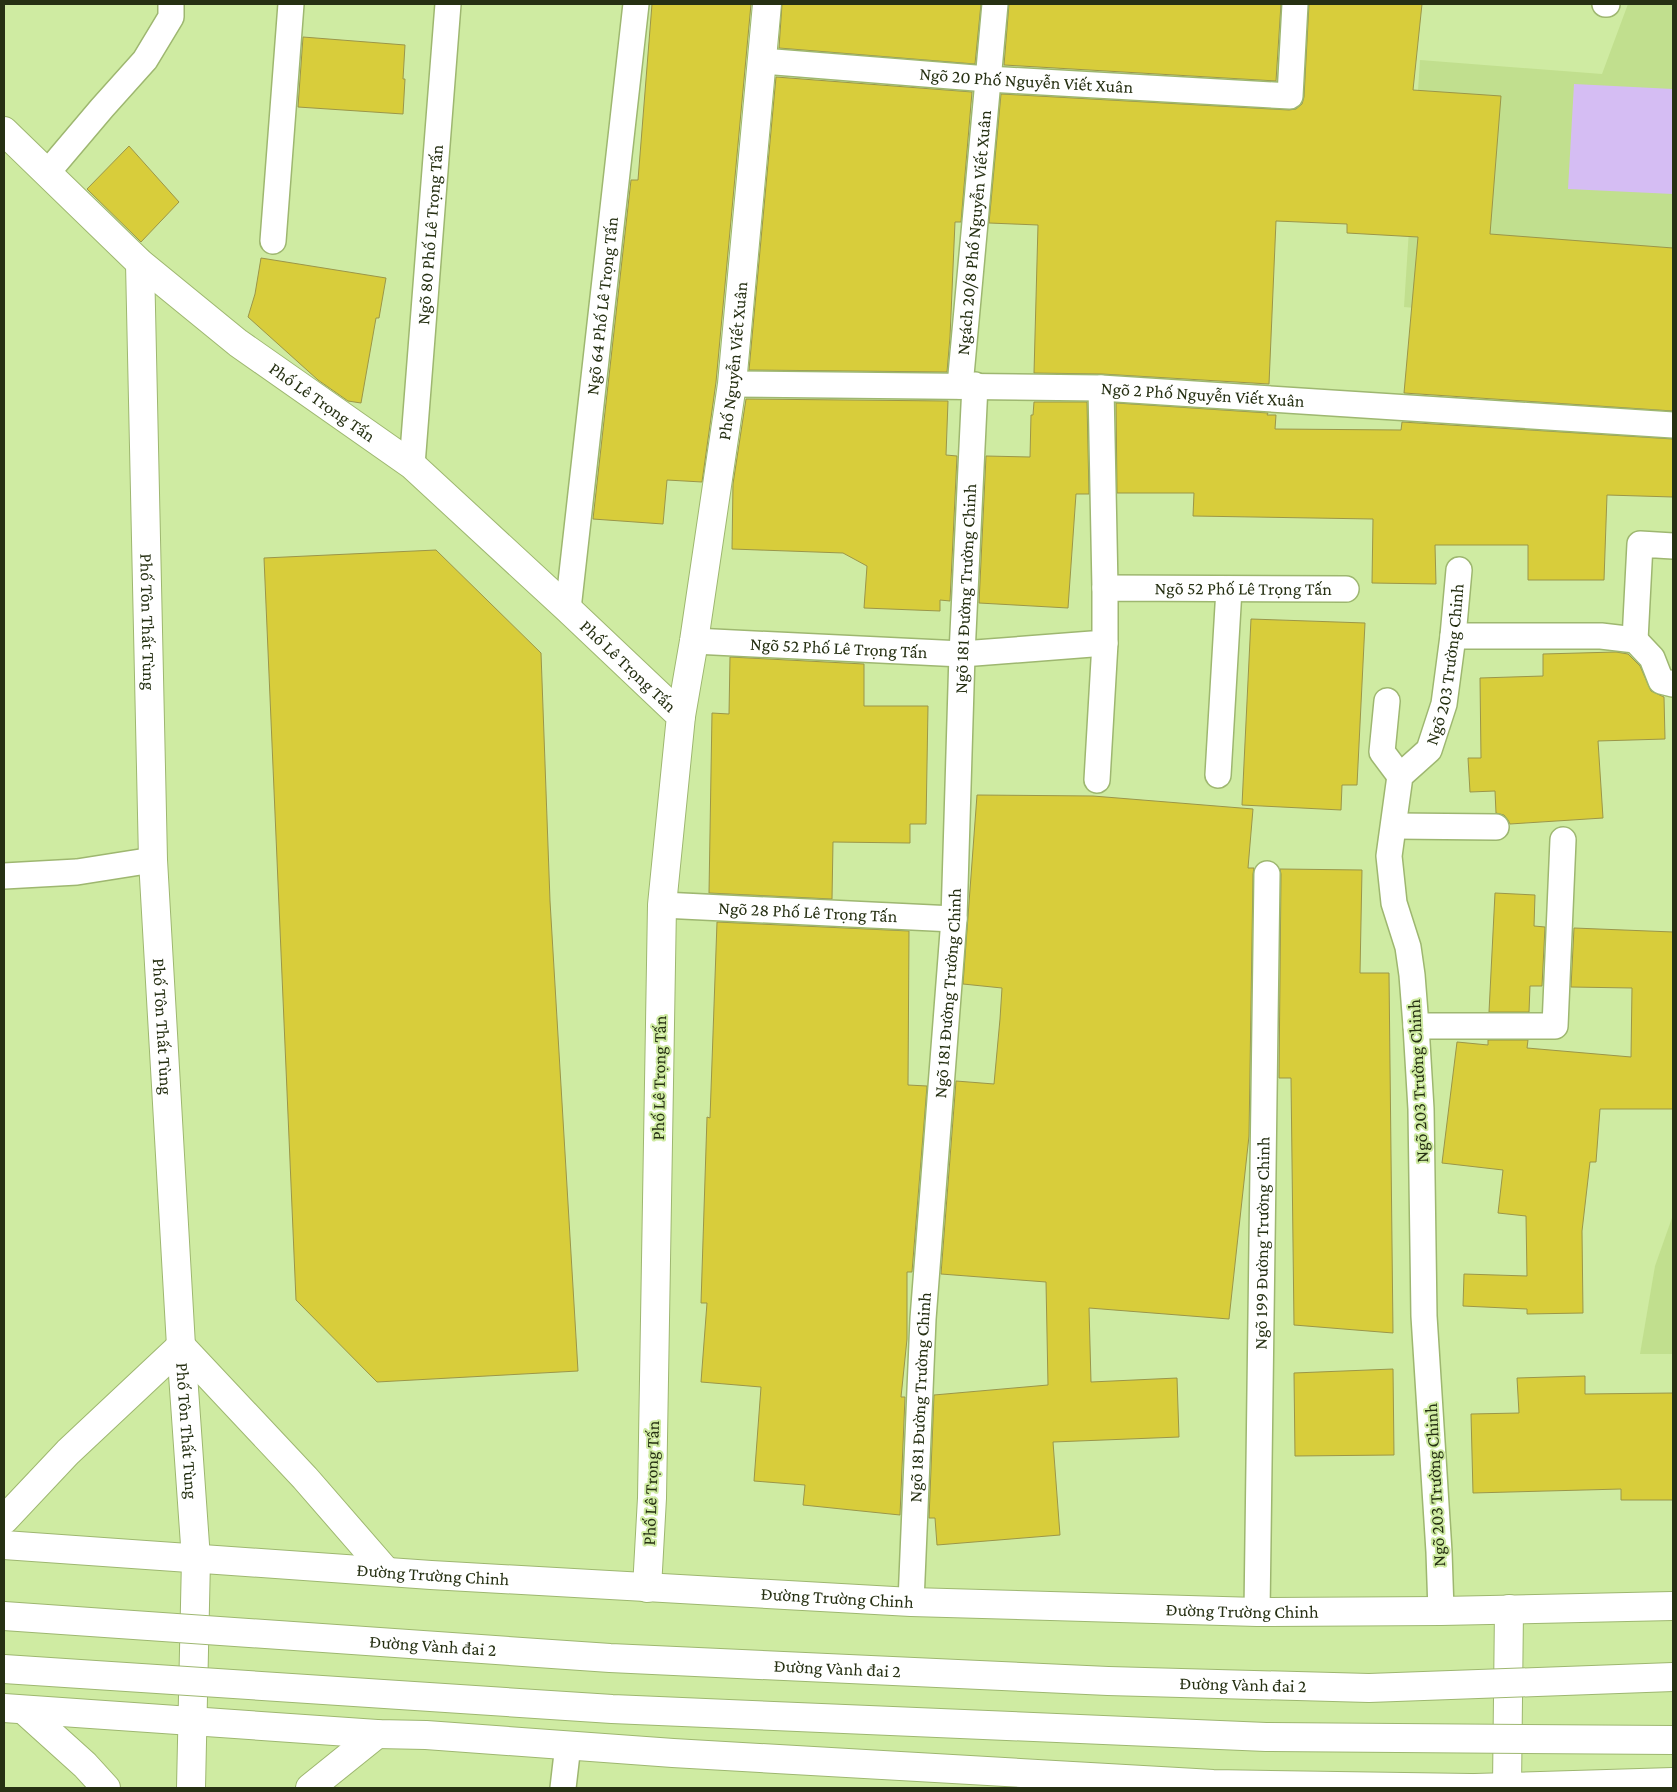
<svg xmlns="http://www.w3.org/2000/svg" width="1677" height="1792" viewBox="0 0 1677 1792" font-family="'Crimson Pro',serif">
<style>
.built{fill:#c1df8e}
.green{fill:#d5bdf3}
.building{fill:#d8cd3b;stroke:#9b9649}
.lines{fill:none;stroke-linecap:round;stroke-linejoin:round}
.lane-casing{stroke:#9eb770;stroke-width:28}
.street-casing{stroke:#9eb770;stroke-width:30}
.secondary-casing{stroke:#9eb770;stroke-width:30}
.primary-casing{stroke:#9eb770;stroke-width:30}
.lane{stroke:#fff;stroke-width:25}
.street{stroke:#fff;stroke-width:28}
.secondary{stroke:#fff;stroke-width:28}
.primary{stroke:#fff;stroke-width:28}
.highway-bridge-casing{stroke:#9eb770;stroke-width:30;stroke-linecap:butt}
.highway-bridge{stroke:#fff;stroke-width:28}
.labels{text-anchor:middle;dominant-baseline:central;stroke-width:4;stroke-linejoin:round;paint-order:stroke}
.street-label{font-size:18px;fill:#263013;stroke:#cfeba2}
</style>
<rect width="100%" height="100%" fill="#cfeba2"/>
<g class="built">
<path d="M1628 4H1673V332L1404 307 1420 60 1602 74Z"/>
<path d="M1673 1215V1354H1640L1655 1266Z"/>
</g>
<path class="green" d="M1574 84 1673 89V194L1568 189Z"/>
<g class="building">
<path d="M652 4H751L716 382 702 482 667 480 663 524 593 519 631 180H638Z"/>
<path d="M782 4H981L975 64 779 48Z"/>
<path d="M1009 4H1281L1276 81 1004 65Z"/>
<path d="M1309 4H1422L1413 90 1501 96 1490 234 1673 248V411L1404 393 1418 237 1347 233V224L1276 221 1269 384 1102 374 1034 373 1038 225 989 223 1001 94 1289 110 1296 109 1302 104 1304 97Z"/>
<path d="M303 37 405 45 403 79H405L403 114 298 107Z"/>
<path d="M776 77 972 92 961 222H955L950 337 947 372 749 370Z"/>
<path d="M129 146 179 202 141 242 87 189Z"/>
<path d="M261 258 386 278 379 318H376L361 403 348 401 318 380 248 317 255 294Z"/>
<path d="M746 399 948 401 946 455 957 456 950 601 940 600V611L864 608 867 566 843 553 732 549 733 484Z"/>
<path d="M1034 402H1087L1089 494H1076L1068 608 979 603 986 456 1030 457 1031 415H1033Z"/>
<path d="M1116 403 1268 413 1267 415H1276L1275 429 1401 430 1402 422 1673 439V497L1607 495 1604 580H1528V545H1435L1436 584 1372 583 1373 519 1193 516 1194 493H1117Z"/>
<path d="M436 550 541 653 550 901 578 1371 377 1382 296 1300 264 558Z"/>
<path d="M1251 619 1365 623 1357 785H1342L1341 810 1242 805Z"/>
<path d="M1616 652 1628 654 1640 666 1651 691 1664 697 1665 739 1598 741 1603 818 1510 824 1508 820 1504 815 1496 813 1495 791 1470 792 1468 758H1481L1480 678 1543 676V654Z"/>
<path d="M730 657 864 664V706H928L926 824H910V843L833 842 832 899 709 893 712 713 729 714Z"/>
<path d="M977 795 1093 796 1253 809 1248 868H1254L1253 874 1249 1136 1229 1319 1089 1308 1091 1382 1177 1378 1179 1437 1053 1442 1060 1535 937 1545 935 1518H929L934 1395 1048 1385 1046 1282 941 1274 956 1081 994 1084 1000 1019 1002 988 963 984Z"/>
<path d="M1280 869 1362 870 1360 973H1389L1393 1333 1294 1325 1291 1078H1279L1281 874Z"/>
<path d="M1495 893 1535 895 1534 926 1545 927 1542 986H1530L1529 1012H1489Z"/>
<path d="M717 922 909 931 908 1085 927 1086 912 1272H907V1339L901 1397H905L900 1515 803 1505 805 1485 754 1481 761 1387 701 1382 707 1303H701L707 1117 710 1118Z"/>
<path d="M1574 928 1673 932V1109H1600L1596 1162H1590L1582 1231 1583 1313 1527 1314V1309L1463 1306 1464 1274 1527 1276 1526 1216 1498 1213 1503 1170 1442 1163 1457 1042 1488 1045V1040H1528L1527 1048 1631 1057 1632 988 1571 987Z"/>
<path d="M1393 1369 1394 1455 1295 1456 1294 1373Z"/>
<path d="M1585 1376V1394L1673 1393V1500H1621V1489L1473 1493 1471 1414 1519 1413 1517 1378Z"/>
</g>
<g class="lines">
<g class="lane-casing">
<g id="lane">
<path d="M1605 4H1607"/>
<path id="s1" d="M762 61 988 79 1290 96 1295 4"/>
<path d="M47 173 102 108 145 60 171 17V4"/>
<path d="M273 241 291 4"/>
<path id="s2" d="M732 384 1101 388 1673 425"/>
<path id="s3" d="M960 386 995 4"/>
<path d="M1101 388 1105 588"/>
<path id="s4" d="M412 465 448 4"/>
<path id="s5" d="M568 609 636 4"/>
<path d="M1453 636H1601L1635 640 1652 658 1661 681 1673 684"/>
<path d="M1635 640 1640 544 1673 546"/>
<path id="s6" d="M694 641 962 654 1105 643V588L1346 589"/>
<path d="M1387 701 1382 752 1400 776"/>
<path d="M1218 775 1229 589"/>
<path d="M1097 780 1105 643"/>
<path d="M1395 826 1496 827"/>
<path d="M4 876 77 872 153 860"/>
<path id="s7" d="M662 905 954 919"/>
<path d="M1416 1026H1555L1563 840"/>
<path id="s8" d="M911 1602 923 1319 954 919 962 654 975 385"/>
<path id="s9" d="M1441 1611 1439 1552 1424 1316 1421 1109 1416 1026 1412 975 1408 947 1394 903 1389 856 1400 776 1429 750 1444 704 1453 636 1459 570"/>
<path id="s10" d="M1257 1612 1267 874"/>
<path d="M563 1788 568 1745"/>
</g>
</g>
<g class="street-casing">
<g id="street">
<path id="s11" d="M681 716 694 641 732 384 767 4"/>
</g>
</g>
<g class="secondary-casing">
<g id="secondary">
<path id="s12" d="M4 131 140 263 238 343 412 465 568 609 681 716 662 905 652 1498 647 1588"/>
<path id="s13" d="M140 263 153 860 181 1346 196 1559 191 1788"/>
</g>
</g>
<g class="primary-casing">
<g id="primary">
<path d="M4 1520 68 1452 181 1346 305 1478 385 1570"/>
<path id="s14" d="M4 1545 431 1575 911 1602 1257 1612 1441 1611 1673 1606"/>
<path d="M4 1708 377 1734 426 1735 673 1753 1213 1784 1471 1788"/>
<path d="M24 1710 85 1765 106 1788"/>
<path d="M1507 1787 1509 1609"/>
<path d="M310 1788 377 1734"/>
<path d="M1475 1788 1673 1782"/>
</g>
</g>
<use href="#lane" class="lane"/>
<use href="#street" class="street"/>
<use href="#secondary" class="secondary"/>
<use href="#primary" class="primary"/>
<g class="highway-bridge-casing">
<g id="highway-bridge">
<path id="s15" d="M4 1616 610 1658 1108 1681 1369 1688 1673 1677"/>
<path d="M4 1669 612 1709 1266 1737 1673 1740"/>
</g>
</g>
<use href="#highway-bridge" class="highway-bridge"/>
</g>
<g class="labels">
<g class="street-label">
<text stroke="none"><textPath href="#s1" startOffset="265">Ngõ 20 Phố Nguyễn Viết Xuân</textPath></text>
<text stroke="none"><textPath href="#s3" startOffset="154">Ngách 20/8 Phố Nguyễn Viết Xuân</textPath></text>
<text stroke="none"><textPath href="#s4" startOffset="231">Ngõ 80 Phố Lê Trọng Tấn</textPath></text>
<text stroke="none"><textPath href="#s5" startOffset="305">Ngõ 64 Phố Lê Trọng Tấn</textPath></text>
<text stroke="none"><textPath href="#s11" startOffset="359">Phố Nguyễn Viết Xuân</textPath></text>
<text stroke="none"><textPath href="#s2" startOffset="471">Ngõ 2 Phố Nguyễn Viết Xuân</textPath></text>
<text stroke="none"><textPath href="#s12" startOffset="419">Phố Lê Trọng Tấn</textPath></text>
<text stroke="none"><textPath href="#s8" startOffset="1015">Ngõ 181 Đường Trường Chinh</textPath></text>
<text stroke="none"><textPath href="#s6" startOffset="605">Ngõ 52 Phố Lê Trọng Tấn</textPath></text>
<text stroke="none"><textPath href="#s13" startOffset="359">Phố Tôn Thất Tùng</textPath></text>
<text stroke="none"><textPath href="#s6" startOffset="145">Ngõ 52 Phố Lê Trọng Tấn</textPath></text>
<text stroke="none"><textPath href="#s9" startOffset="966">Ngõ 203 Trường Chinh</textPath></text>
<text stroke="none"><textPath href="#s12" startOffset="824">Phố Lê Trọng Tấn</textPath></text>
<text stroke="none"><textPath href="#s7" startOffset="146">Ngõ 28 Phố Lê Trọng Tấn</textPath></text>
<text stroke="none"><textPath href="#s8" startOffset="610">Ngõ 181 Đường Trường Chinh</textPath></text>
<text stroke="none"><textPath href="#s13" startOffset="764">Phố Tôn Thất Tùng</textPath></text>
<text transform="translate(659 1078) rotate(-89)">Phố Lê Trọng Tấn</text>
<text transform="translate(1418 1081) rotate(-93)">Ngõ 203 Trường Chinh</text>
<text stroke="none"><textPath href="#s10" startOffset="369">Ngõ 199 Đường Trường Chinh</textPath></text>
<text stroke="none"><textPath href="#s8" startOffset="205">Ngõ 181 Đường Trường Chinh</textPath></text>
<text stroke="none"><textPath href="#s13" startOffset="1169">Phố Tôn Thất Tùng</textPath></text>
<text transform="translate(651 1483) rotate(-88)">Phố Lê Trọng Tấn</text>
<text transform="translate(1435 1485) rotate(-93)">Ngõ 203 Trường Chinh</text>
<text stroke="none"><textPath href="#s14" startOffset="430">Đường Trường Chinh</textPath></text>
<text stroke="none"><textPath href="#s14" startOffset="835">Đường Trường Chinh</textPath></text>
<text stroke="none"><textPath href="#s14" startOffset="1240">Đường Trường Chinh</textPath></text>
<text stroke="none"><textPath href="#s15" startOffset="430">Đường Vành đai 2</textPath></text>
<text stroke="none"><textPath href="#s15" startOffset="835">Đường Vành đai 2</textPath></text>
<text stroke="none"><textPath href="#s15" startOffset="1241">Đường Vành đai 2</textPath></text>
</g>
</g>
<rect width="1677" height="1792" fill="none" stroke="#263013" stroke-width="10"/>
</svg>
